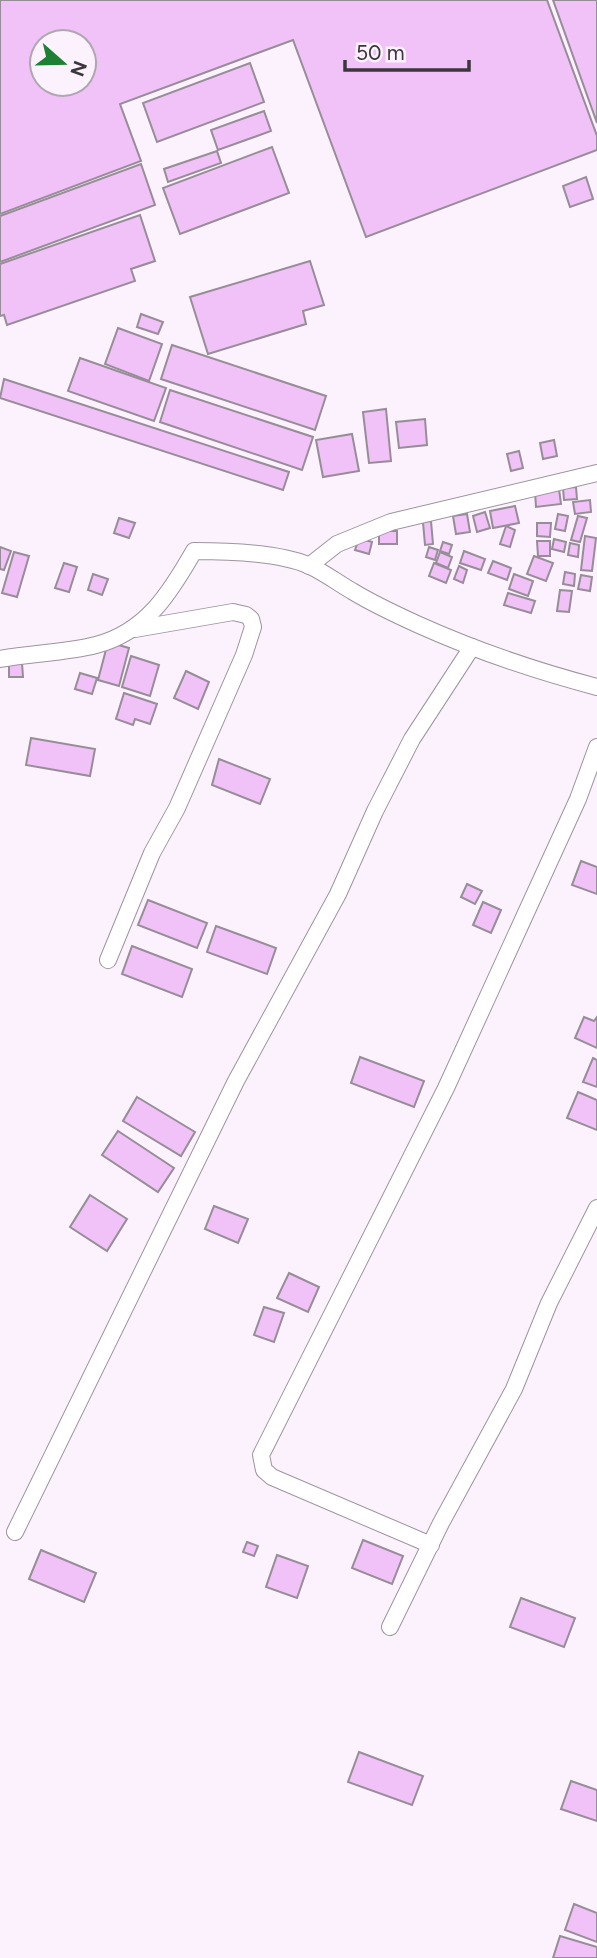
<svg xmlns="http://www.w3.org/2000/svg" width="597" height="1958" viewBox="0 0 597 1958" font-family="Figtree,sans-serif">
<style>
.building{fill:#f1c2f8;stroke:#968d97;stroke-width:2;fill-rule:evenodd}
.lines{fill:none;stroke-linecap:round;stroke-linejoin:round}
.minor-casing{stroke:#9d949e;stroke-width:18}
.minor{stroke:#fff;stroke-width:16}
</style>
<rect width="100%" height="100%" fill="#fcf2fe"/>
<g class="building">
<path d="M0 0H547L597 136V150L366 237 293 40 120 104 141 161 0 214ZM42 42H84V84H42Z"/>
<path d="M553 0H597V123Z"/>
<path d="M250 63 264 102 157 142 143 103Z"/>
<path d="M264 111 271 131 218 150 211 130Z"/>
<path d="M272 147 289 193 180 234 163 188Z"/>
<path d="M217 151 221 163 168 182 164 169Z"/>
<path d="M141 164 155 205 0 262V216Z"/>
<path d="M586 177 593 199 570 207 563 186Z"/>
<path d="M140 215 155 261 131 269 135 281 7 325 4 315 0 316V264Z"/>
<path d="M310 261 324 305 303 311 306 324 208 354 190 297Z"/>
<path d="M141 314 163 322 158 334 137 327Z"/>
<path d="M118 328 162 344 149 381 105 364Z"/>
<path d="M172 345 326 396 315 430 161 379Z"/>
<path d="M80 358 166 388 154 421 68 391Z"/>
<path d="M4 379 289 472 283 490 0 398Z"/>
<path d="M170 390 313 437 302 470 160 422Z"/>
<path d="M386 409 391 461 369 463 363 412Z"/>
<path d="M425 419 427 445 399 448 396 422Z"/>
<path d="M352 434 359 471 323 477 316 440Z"/>
<path d="M554 440 557 456 543 459 540 443Z"/>
<path d="M519 451 523 468 511 471 507 454Z"/>
<path d="M576 487 577 499 564 500 563 488Z"/>
<path d="M559 489 561 504 536 507 535 492Z"/>
<path d="M590 500 591 512 575 514 573 502Z"/>
<path d="M515 506 519 523 493 528 490 511Z"/>
<path d="M485 512 490 528 477 532 473 516Z"/>
<path d="M467 514 470 532 456 534 453 516Z"/>
<path d="M558 514 568 516 565 531 555 529Z"/>
<path d="M578 516 587 518 580 542 571 540Z"/>
<path d="M119 518 135 523 129 538 114 533Z"/>
<path d="M431 521 433 544 425 545 423 522Z"/>
<path d="M537 523H551L550 537 537 536Z"/>
<path d="M506 526 515 530 510 547 500 544Z"/>
<rect x="379" y="531" width="18" height="13"/>
<path d="M585 536 596 538 592 571 581 570Z"/>
<path d="M359 538 372 542 369 554 355 550Z"/>
<path d="M554 539 566 542 564 552 552 549Z"/>
<path d="M537 541H550V556H538Z"/>
<path d="M443 542 452 545 449 554 440 551Z"/>
<path d="M570 543 579 545 578 557 568 555Z"/>
<path d="M0 547 11 551 4 570 0 569Z"/>
<path d="M429 547 438 550 435 560 426 557Z"/>
<path d="M464 551 485 559 481 570 460 563Z"/>
<path d="M14 552 29 556 17 597 2 593Z"/>
<path d="M440 552 452 557 448 568 436 563Z"/>
<path d="M534 556 553 563 546 581 527 574Z"/>
<path d="M493 561 511 568 507 580 488 573Z"/>
<path d="M64 563 77 567 69 592 55 588Z"/>
<path d="M434 563 451 570 446 583 429 576Z"/>
<path d="M459 566 467 570 463 583 454 579Z"/>
<path d="M565 572 575 574 574 586 563 584Z"/>
<path d="M93 574 108 579 102 595 88 590Z"/>
<path d="M514 574 533 581 528 596 509 589Z"/>
<path d="M581 575 592 577 590 591 578 589Z"/>
<path d="M560 590 572 591 569 612 557 611Z"/>
<path d="M508 593 535 601 531 613 504 605Z"/>
<path d="M108 642 129 648 119 686 98 680Z"/>
<path d="M131 656 159 665 150 696 122 687Z"/>
<path d="M22 663 23 677H9V664Z"/>
<path d="M186 671 209 682 198 709 174 698Z"/>
<path d="M80 673 97 678 92 694 75 689Z"/>
<path d="M124 693 157 704 150 724 135 719 133 725 116 719Z"/>
<path d="M31 738 95 749 90 776 26 765Z"/>
<path d="M219 759 270 779 260 804 212 785Z"/>
<path d="M581 861 597 867V894L572 885Z"/>
<path d="M467 884 482 891 475 904 461 897Z"/>
<path d="M148 900 207 923 197 948 138 925Z"/>
<path d="M483 902 501 910 491 933 473 925Z"/>
<path d="M216 926 276 948 267 974 207 952Z"/>
<path d="M132 946 192 969 182 997 122 974Z"/>
<path d="M584 1017 594 1021 597 1017V1048L575 1038Z"/>
<path d="M360 1057 424 1081 414 1107 351 1083Z"/>
<path d="M593 1058 597 1060V1087L583 1082Z"/>
<path d="M578 1092 597 1100V1130L567 1118Z"/>
<path d="M137 1097 195 1132 181 1156 123 1121Z"/>
<path d="M118 1131 174 1168 158 1192 102 1155Z"/>
<path d="M90 1195 127 1219 107 1251 70 1227Z"/>
<path d="M214 1206 248 1219 238 1243 205 1229Z"/>
<path d="M289 1273 319 1287 308 1312 277 1298Z"/>
<path d="M264 1307 284 1313 274 1342 254 1335Z"/>
<path d="M363 1540 403 1556 392 1584 352 1568Z"/>
<path d="M247 1542 258 1546 254 1556 243 1552Z"/>
<path d="M41 1550 96 1573 84 1602 29 1579Z"/>
<path d="M277 1555 308 1566 297 1598 266 1587Z"/>
<path d="M521 1598 575 1618 564 1647 510 1627Z"/>
<path d="M359 1752 423 1776 412 1805 348 1782Z"/>
<path d="M571 1781 597 1790V1821L561 1809Z"/>
<path d="M574 1904 597 1913V1942L565 1930Z"/>
<path d="M560 1936 597 1947V1958H553Z"/>
</g>
<g class="lines">
<g class="minor-casing">
<g id="minor">
<path d="M309 566 337 544 391 522 597 473"/>
<path d="M0 659C31 653 65 653 96 645 146 632 170 593 194 551 226 551 281 553 310 566 325 573 338 583 352 591 373 604 397 615 419 625 477 651 536 671 597 687"/>
<path d="M108 960 152 853 177 808 244 655 253 627 251 619 246 615 233 612 135 629"/>
<path d="M15 1532 236 1081 338 894 375 811 412 739 472 647"/>
<path d="M431 1545 272 1477 264 1470 261 1455 446 1088 578 799 597 747"/>
<path d="M390 1627 441 1523 514 1389 549 1303 597 1208"/>
</g>
</g>
<use href="#minor" class="minor"/>
</g>
<g transform="translate(63 63) rotate(110)"><circle r="33" fill="#fcf2fe" stroke="#afa7b0" stroke-width="2"/>
<path d="M0-5L12 26L0 18L-12 26Z" fill="#1e8032"/>
<text y="-10" font-size="19" font-weight="bold" text-anchor="middle" fill="#3b373b">N</text>
</g>
<path d="M345 60v10h124v-10" fill="none" stroke="#3b373b" stroke-width="3.5"/>
<text x="356" y="60" font-size="21" fill="#3b373b" stroke="#fcf2fe" stroke-width="5" paint-order="stroke">50 m</text>
</svg>
